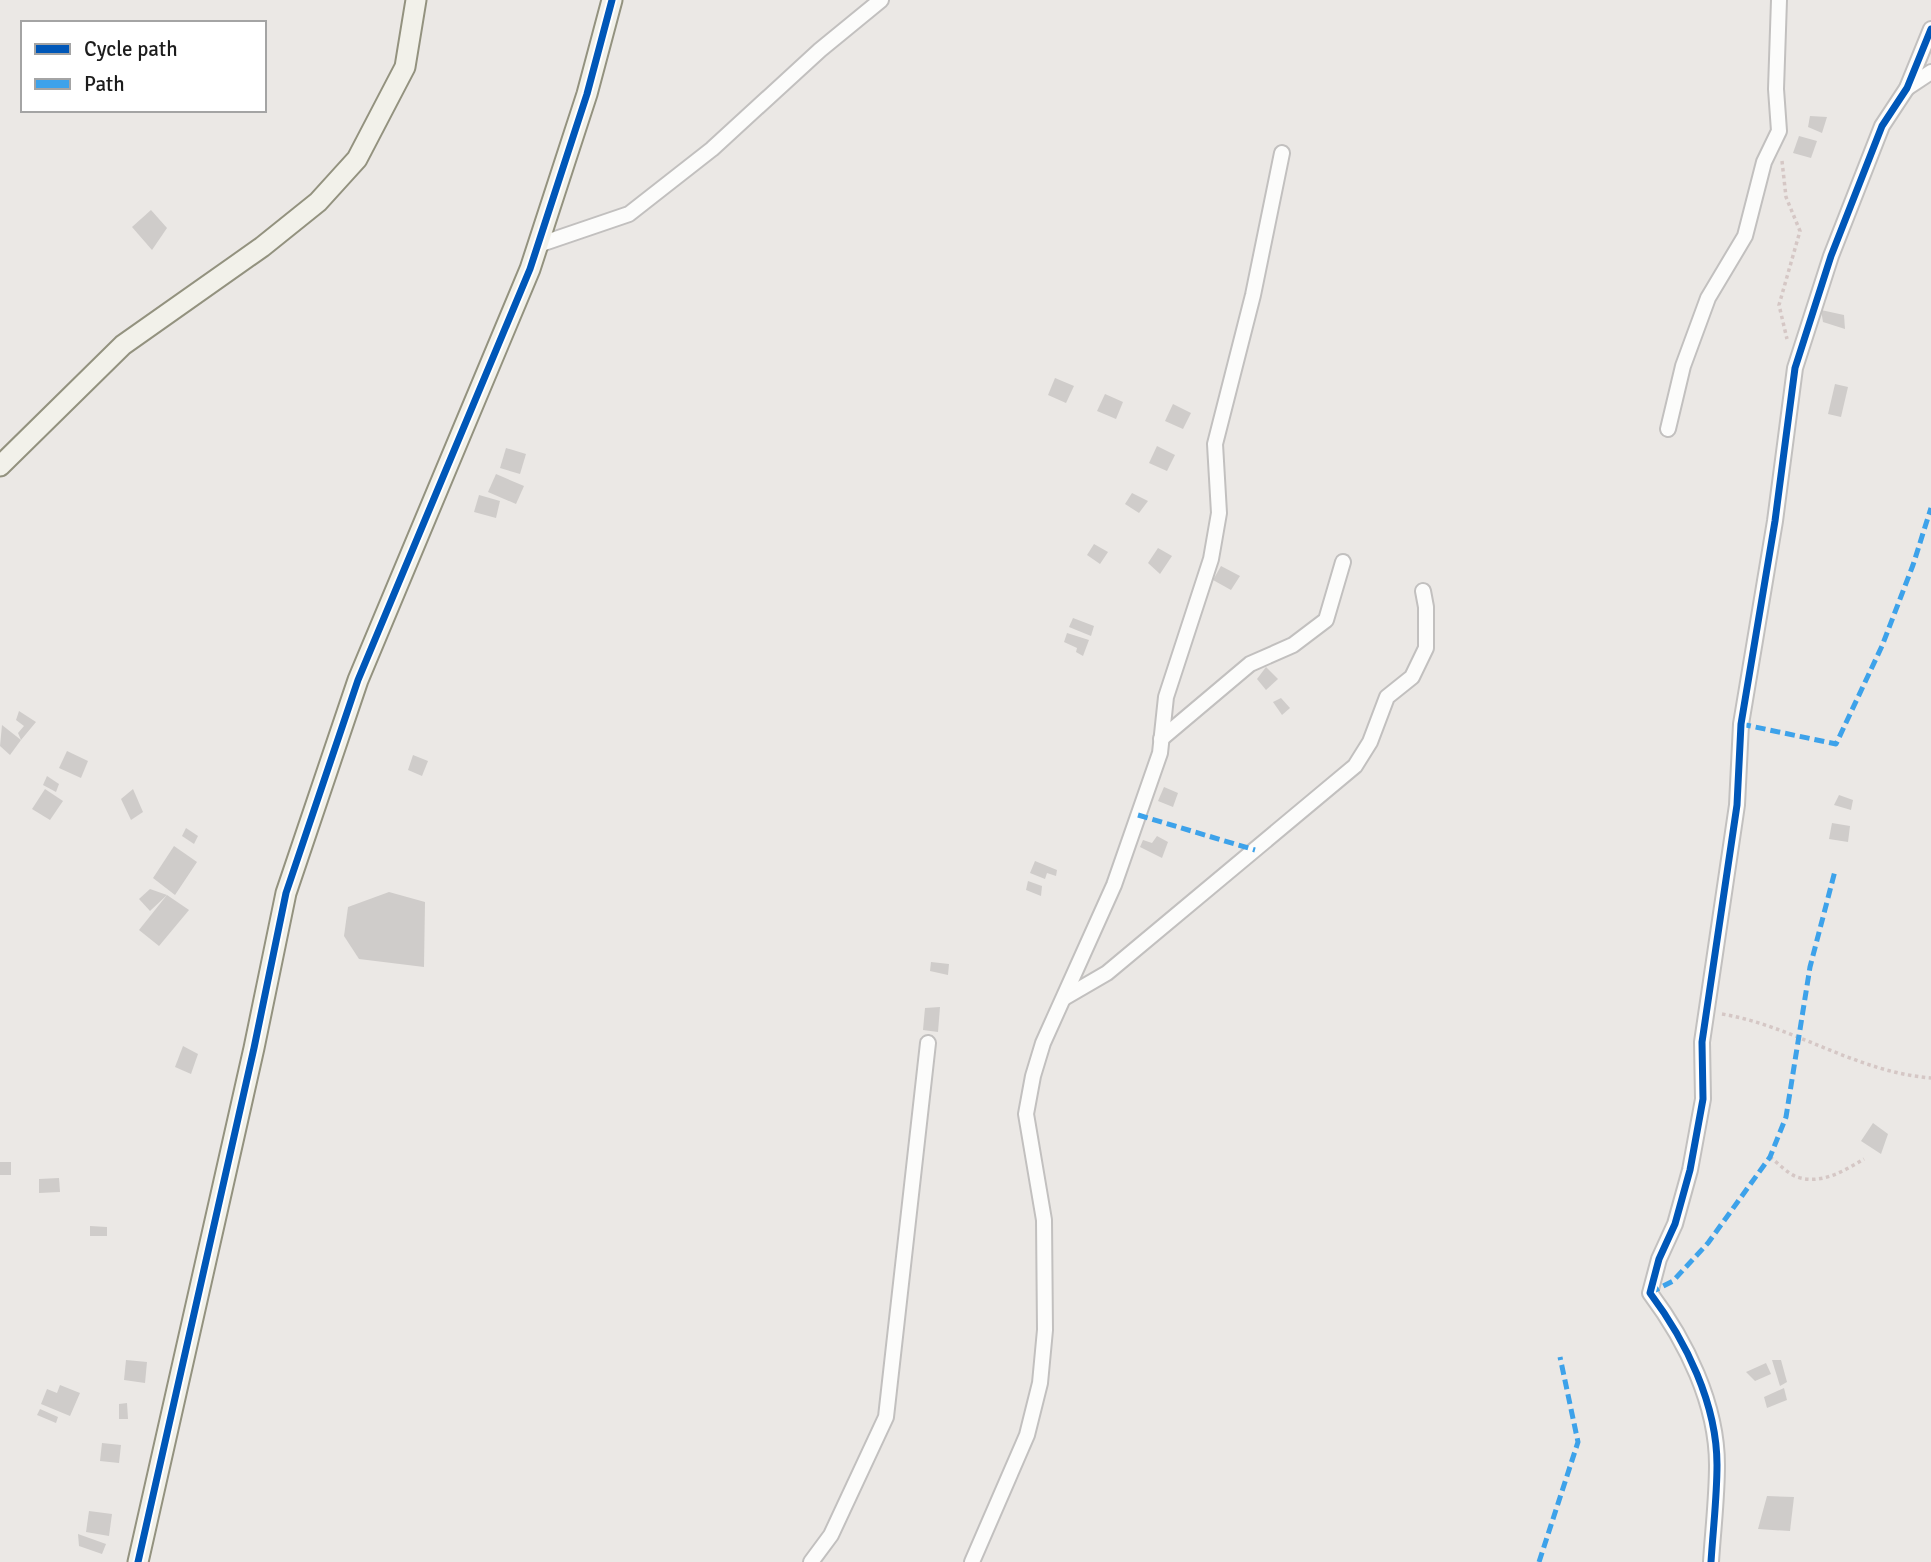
<svg xmlns="http://www.w3.org/2000/svg" width="1931" height="1562" viewBox="0 0 1931 1562" font-family="Signika,sans-serif">
<style>
.building{fill:#cfccca}
.lines{fill:none;stroke-linecap:round;stroke-linejoin:round}
.street-casing{stroke:#c2c0bf;stroke-width:18}
.secondary-casing{stroke:#93927f;stroke-width:23}
.path{stroke:#d5c7c5;stroke-width:3.5;stroke-dasharray:3.5 3.5;stroke-linecap:butt}
.street{stroke:#fcfcfb;stroke-width:14}
.secondary{stroke:#f2f1ea;stroke-width:19}
.quiet{stroke:#3da2ea;stroke-width:5;stroke-dasharray:10 5;stroke-linecap:butt}
.cycleway-casing{stroke:#fff;stroke-width:11}
.cycleway{stroke:#0057b8;stroke-width:7}
</style>
<rect width="100%" height="100%" fill="#ebe8e5"/>
<g class="building">
<path d="M1810 116 1827 117 1822 133 1808 127Z"/>
<path d="M1799 136 1817 141 1811 158 1793 153Z"/>
<path d="M151 210 167 228 152 250 132 227Z"/>
<path d="M1821 310 1844 315 1845 329 1823 322Z"/>
<path d="M1055 378 1074 386 1066 403 1048 395Z"/>
<path d="M1835 384 1848 387 1841 417 1828 414Z"/>
<path d="M1105 394 1123 402 1116 419 1097 411Z"/>
<path d="M1173 404 1191 413 1183 429 1165 421Z"/>
<path d="M1157 446 1175 455 1167 471 1149 463Z"/>
<path d="M506 448 526 454 520 474 500 468Z"/>
<path d="M496 474 524 486 516 504 488 492Z"/>
<path d="M1132 493 1148 501 1139 513 1125 504Z"/>
<path d="M479 495 500 501 496 518 474 512Z"/>
<path d="M1094 544 1108 552 1100 564 1087 555Z"/>
<path d="M1158 548 1172 556 1160 574 1148 563Z"/>
<path d="M1221 566 1240 576 1231 590 1213 580Z"/>
<path d="M1073 618 1094 626 1091 636 1069 627Z"/>
<path d="M1067 633 1089 640 1083 656 1076 652 1077 648 1064 642Z"/>
<path d="M1266 667 1278 679 1266 690 1257 679Z"/>
<path d="M1281 698 1290 708 1282 715 1273 702Z"/>
<path d="M19 711 36 722 21 740 18 733 24 726 16 720Z"/>
<path d="M2 725 21 740 10 755 0 746Z"/>
<path d="M67 751 88 761 81 778 59 768Z"/>
<path d="M413 755 428 761 422 776 408 770Z"/>
<path d="M47 776 59 784 56 792 43 785Z"/>
<path d="M1164 787 1178 793 1173 807 1158 801Z"/>
<path d="M45 789 63 801 50 820 32 809Z"/>
<path d="M133 789 143 812 131 820 121 799Z"/>
<path d="M1839 795 1853 800 1851 810 1834 805Z"/>
<path d="M1832 823 1850 826 1848 842 1829 839Z"/>
<path d="M186 828 198 836 194 844 182 836Z"/>
<path d="M1157 836 1168 842 1162 858 1140 847 1143 840 1152 843Z"/>
<path d="M174 846 197 862 175 895 153 878Z"/>
<path d="M1035 861 1057 870 1056 876 1047 873 1045 879 1030 873Z"/>
<path d="M1028 881 1042 886 1041 896 1026 890Z"/>
<path d="M150 889 167 895 150 911 139 899Z"/>
<path d="M389 892 425 902 424 967 359 959 344 936 348 907Z"/>
<path d="M167 895 189 910 159 946 139 930Z"/>
<path d="M931 962 949 964 948 975 930 971Z"/>
<path d="M940 1007 938 1032 923 1030 925 1008Z"/>
<path d="M183 1046 198 1054 191 1074 175 1067Z"/>
<path d="M1873 1123 1888 1134 1881 1154 1861 1141Z"/>
<rect x="0" y="1162" width="11" height="13"/>
<path d="M59 1178 60 1192 39 1193V1179Z"/>
<path d="M90 1226 107 1227V1236H90Z"/>
<path d="M126 1360 147 1362 145 1383 124 1380Z"/>
<path d="M1772 1360H1781L1787 1382 1780 1386Z"/>
<path d="M1766 1363 1771 1374 1755 1381 1746 1372Z"/>
<path d="M60 1385 80 1393 70 1416 41 1404 47 1389 57 1393Z"/>
<path d="M1784 1388 1787 1400 1767 1408 1764 1397Z"/>
<path d="M127 1403 128 1419H119V1404Z"/>
<path d="M40 1409 58 1417 56 1423 37 1415Z"/>
<path d="M102 1443 121 1445 119 1463 100 1461Z"/>
<path d="M1767 1496 1794 1497 1790 1531 1758 1529Z"/>
<path d="M89 1511 112 1514 109 1536 86 1532Z"/>
<path d="M78 1534 106 1544 102 1554 79 1546Z"/>
</g>
<g class="lines">
<g class="street-casing">
<g id="street">
<path d="M1907 88 1931 72"/>
<path d="M538 245 629 214 712 149 820 50 881 0"/>
<path d="M1668 429 1683 366 1708 298 1745 236 1764 162 1779 131 1776 89 1779 0"/>
<path d="M1161 739 1250 664 1293 645 1326 620 1343 562"/>
<path d="M1064 998 1107 973 1355 766 1370 742 1387 697 1412 677 1426 648V607L1423 591"/>
<path d="M811 1562 831 1535 886 1417 928 1043"/>
<path d="M972 1562 1027 1435 1040 1383 1045 1330 1044 1220 1026 1114 1033 1076 1043 1043 1114 885 1160 753 1166 697 1211 559 1219 513 1215 444 1253 295 1282 153"/>
<path d="M1711 1562C1713 1530 1717 1497 1717 1465 1717 1404 1686 1341 1650 1293L1659 1259 1675 1224 1690 1170 1703 1099 1702 1042 1737 805 1741 724 1775 521 1795 368 1831 256 1882 126 1907 88 1931 29"/>
</g>
</g>
<g class="secondary-casing">
<g id="secondary">
<path d="M0 466 123 345 262 247 318 202 357 159 405 67 416 0"/>
<path d="M138 1562 254 1048 286 893 358 680 530 269 587 94 612 0"/>
</g>
</g>
<g class="path">
<path d="M1782 161 1786 197 1800 231 1779 305 1787 339"/>
<path d="M1722 1014C1794 1026 1856 1072 1931 1078"/>
<path d="M1770 1157C1778 1163 1788 1174 1797 1177 1821 1185 1844 1171 1864 1159"/>
</g>
<use href="#street" class="street"/>
<use href="#secondary" class="secondary"/>
<g class="quiet">
<path d="M1741 724 1836 744 1882 646 1913 565 1931 508"/>
<path d="M1138 815 1255 850"/>
<path d="M1650 1293 1673 1281 1708 1243 1770 1157 1786 1117 1810 967 1835 871"/>
<path d="M1539 1562 1578 1442 1560 1357"/>
</g>
<g class="cycleway-casing">
<g id="cycleway">
<path d="M138 1562 254 1048 286 893 358 680 530 269 587 94 612 0"/>
<path d="M1711 1562C1713 1530 1717 1497 1717 1465 1717 1404 1686 1341 1650 1293L1659 1259 1675 1224 1690 1170 1703 1099 1702 1042 1737 805 1741 724 1775 521 1795 368 1831 256 1882 126 1907 88 1931 29"/>
</g>
</g>
<use href="#cycleway" class="cycleway"/>
</g>
<rect x="21" y="21" width="245" height="91" fill="#ffffff" stroke="#a4a4a4" stroke-width="2"/>
<rect x="35" y="44" width="35" height="10" fill="#0057b8" stroke="#a4a4a4" stroke-width="2"/>
<text x="84" y="56" font-size="21" fill="#1c1c1c">Cycle path</text>
<rect x="35" y="79" width="35" height="10" fill="#3da2ea" stroke="#a4a4a4" stroke-width="2"/>
<text x="84" y="91" font-size="21" fill="#1c1c1c">Path</text>
</svg>
